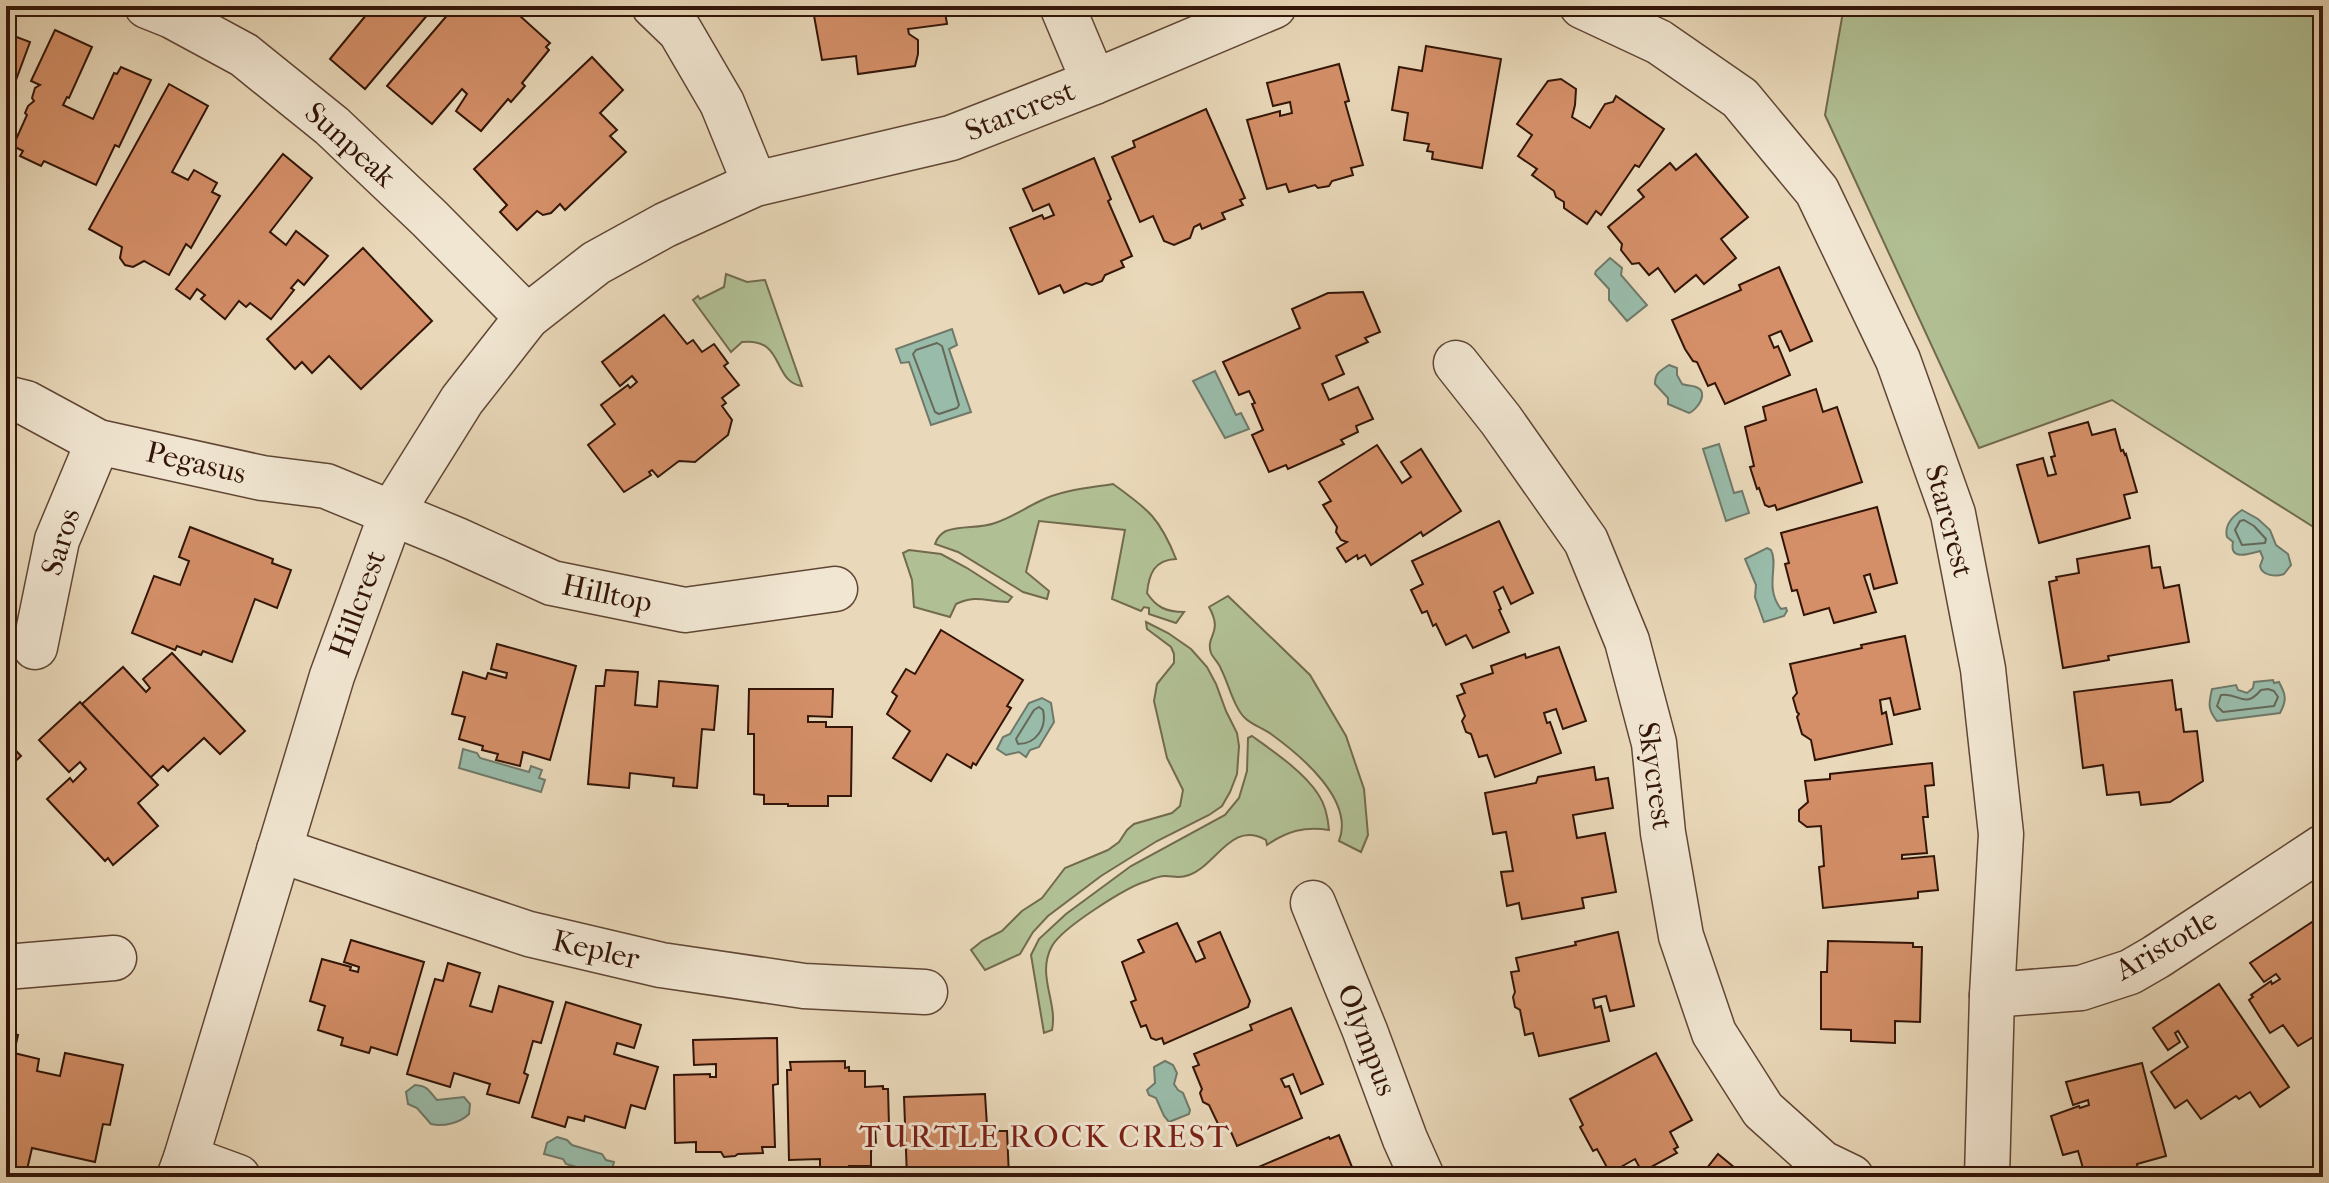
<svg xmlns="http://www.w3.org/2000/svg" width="2329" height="1183" viewBox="0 0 2329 1183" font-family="'IM FELL French Canon',serif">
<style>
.green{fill:#b1c094;stroke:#726a4e;stroke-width:2}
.water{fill:#99bba9;stroke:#707969;stroke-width:2}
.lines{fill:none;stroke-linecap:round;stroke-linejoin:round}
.shore{stroke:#666858;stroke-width:2}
.building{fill:#d48f68;stroke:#331508;stroke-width:2}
.minor-casing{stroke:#604634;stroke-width:47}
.tertiary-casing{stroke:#604634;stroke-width:47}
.minor{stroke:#f1e6d2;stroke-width:44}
.tertiary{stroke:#f1e6d2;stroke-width:44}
.labels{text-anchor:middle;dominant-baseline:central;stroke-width:6;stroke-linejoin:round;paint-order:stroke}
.street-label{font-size:30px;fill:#331508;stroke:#f1e6d2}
.neighbourhood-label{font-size:32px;letter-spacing:2px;fill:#7a1f14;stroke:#f1e6d2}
</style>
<rect width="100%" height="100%" fill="#e9d8b9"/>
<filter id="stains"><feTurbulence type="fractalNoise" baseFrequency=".0025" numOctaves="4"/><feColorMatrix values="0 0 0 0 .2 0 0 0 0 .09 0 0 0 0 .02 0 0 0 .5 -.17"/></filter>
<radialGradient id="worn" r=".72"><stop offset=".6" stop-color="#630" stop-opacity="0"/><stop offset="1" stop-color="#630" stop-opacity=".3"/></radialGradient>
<g class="green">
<path d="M1844 6H2323V533L2112 400 1979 448 1825 115Z"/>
<path d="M726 274 747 282 765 280 802 386C772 382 785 337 742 342L731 352 693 300 698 296 700 299 724 287Z"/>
<path d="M1113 484C1148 509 1160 518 1176 559 1154 560 1149 574 1147 593 1156 607 1166 612 1184 612L1176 623 1149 614V608L1144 607 1141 611 1112 599 1125 530 1039 521 1026 572 1049 591 1047 599 1023 592 958 552 935 544C937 538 940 534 946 531 962 525 979 529 995 523 1011 518 1025 508 1040 501 1062 490 1088 488 1113 484Z"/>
<path d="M909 550 941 554 967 568 1012 597 1008 602C987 602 977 594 956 604L950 617 914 607 912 580 903 553Z"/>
<path d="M1228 596 1310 675 1346 736 1364 789 1368 835 1361 852 1339 841C1355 800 1300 755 1271 734 1263 728 1252 725 1245 718 1234 708 1228 682 1221 669 1219 663 1213 658 1211 653 1205 635 1224 634 1209 607Z"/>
<path d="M1146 622 1168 633 1191 649 1207 667 1216 684 1226 711 1237 733 1239 746 1237 774 1230 792 1222 806 1209 815 1157 841 1101 876 1048 916 1033 932 1020 954 985 970 971 950 982 941 1002 931 1022 911 1042 898 1065 868 1108 850 1119 842 1127 830 1134 824 1172 813 1180 806 1183 790 1167 758 1154 701 1157 684 1174 663V654L1171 647 1147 629Z"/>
<path d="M1252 736C1273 751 1304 772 1318 794 1325 804 1328 818 1329 830 1305 826 1287 831 1267 845L1266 840C1231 820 1216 866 1189 875 1179 879 1174 876 1165 876 1159 876 1152 879 1147 881 1126 887 1062 928 1052 946 1036 975 1058 1002 1052 1030L1044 1033 1031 955 1039 939 1066 914 1131 866 1225 815 1239 798 1247 771 1248 738Z"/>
</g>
<g class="water">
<path d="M1610 258 1622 268 1621 275 1647 305 1627 321 1609 300V289L1595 274 1596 271Z"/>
<path d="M952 329 957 345 949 349 971 412 931 425 909 362 901 363 896 349Z"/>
<path d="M1669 365 1677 368V375L1682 384C1687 386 1691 385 1696 387 1710 392 1697 410 1689 413L1668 404V398L1655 384C1655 373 1660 371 1669 365Z"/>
<path d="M1215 371 1236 415 1241 413 1249 429 1225 438 1193 381Z"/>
<path d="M1719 444 1734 493 1742 491 1749 513 1726 521 1703 449Z"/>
<path d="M2242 510 2258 519 2270 530 2276 545 2288 554 2291 565 2284 574C2276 577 2262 576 2260 566L2263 558 2260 551C2249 554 2229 561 2233 542L2227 537C2224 525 2233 516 2242 510Z"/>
<path d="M1767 548 1771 550C1779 565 1764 588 1781 609L1786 608 1787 611 1784 616 1764 622 1755 597 1756 585 1745 559Z"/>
<path d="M2273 680 2274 683 2279 682C2286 695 2287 700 2280 713L2217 721C2207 709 2209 703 2212 689L2236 685 2238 690 2247 693 2253 688 2254 682Z"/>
<path d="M1042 698 1051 703 1054 722 1039 747 1030 750 1026 757 1019 752 1006 755 997 749 1003 737 1010 734 1029 703Z"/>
<path d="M463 749 477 753 480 758 529 772 531 766 542 770 539 778 545 780 541 792 459 768Z"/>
<path d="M1165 1061 1173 1065 1177 1073 1174 1084 1178 1090 1183 1093 1190 1110 1189 1114 1169 1122 1164 1116 1156 1098 1149 1095 1147 1090 1155 1083 1154 1067Z"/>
<path d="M415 1085C428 1086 429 1091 437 1100L464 1097 470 1104 469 1114C460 1123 443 1127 431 1124L417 1108 408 1104 406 1092Z"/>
<path d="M557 1137 567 1140 572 1145 602 1154 606 1160 614 1162 610 1177 566 1164 563 1159 544 1154 547 1143Z"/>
</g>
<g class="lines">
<g class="shore">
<path d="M937 343 942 346 959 405 957 408 939 414 935 412 913 354 916 350Z"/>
<path d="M2244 520 2254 526 2266 539 2265 543 2242 545 2235 530 2240 521Z"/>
<path d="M2268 689 2274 691 2278 697 2274 706 2223 712 2217 706 2221 695C2239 692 2244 710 2261 690Z"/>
<path d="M1039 707 1043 710C1047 728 1036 744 1018 744L1016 739 1034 710Z"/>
</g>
</g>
<g class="building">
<path d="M358 6H435L365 89 330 59 367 14Z"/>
<path d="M455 6H509L550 43 546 47 549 50 522 83 525 86 511 102 508 99 481 131 456 111 467 94 462 89 432 124 387 86Z"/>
<path d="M808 6H944L947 24 908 29 909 34 918 40V54L915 66 858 74 856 56 822 60 813 10Z"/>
<path d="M1719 6H1754L1752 15Z"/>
<path d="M55 30 92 47 69 98 67 97 63 105 93 119 114 73 117 74 121 67 151 80 119 147 115 145 96 185 44 161 41 166 20 156 23 151 13 146 27 115 25 113 28 106 34 101 32 98 35 88 40 85 31 81Z"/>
<path d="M6 33 30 42 6 107Z"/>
<path d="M1426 46 1501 59 1482 168 1432 159 1433 152 1427 151 1429 144 1404 140 1408 113 1392 110 1399 67 1422 71Z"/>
<path d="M592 57 623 90 600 113 617 130 610 136 626 152 565 210 560 204 551 213 543 215 537 211 517 230 500 212 507 205 474 169Z"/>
<path d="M1339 64 1349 101 1345 102 1363 165 1351 168 1353 175 1332 181 1329 186 1318 188 1315 185 1289 192 1286 184 1267 189 1247 120 1280 111V116L1292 113 1290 102 1273 106 1267 83Z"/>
<path d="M1561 79 1576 89 1575 105 1572 117 1590 128 1605 104 1613 102 1616 96 1664 129 1639 167 1635 165 1601 215 1596 211 1587 224 1564 208V202L1556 197 1554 191 1532 175 1537 169 1518 156 1532 135 1517 124 1548 81Z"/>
<path d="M169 84 208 106 172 172 188 180 194 170 217 183 212 192 220 196 191 248 186 244 169 275 144 261 133 267 125 265 120 258 122 247 89 229Z"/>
<path d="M1206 109 1245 198 1240 200 1243 205 1222 213 1225 219 1202 229 1200 224 1194 227 1190 238 1174 245 1164 241 1153 216 1140 222 1112 157 1135 147 1133 141Z"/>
<path d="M283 154 312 178 270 232 286 245 296 231 328 256 304 285 298 280 291 288 294 290 271 319 250 303 246 307 239 301 225 319 201 299 205 295 197 289 190 299 176 289Z"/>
<path d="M1696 154 1748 217 1721 239 1736 258 1704 284 1696 275 1675 292 1658 268 1649 275 1639 263 1632 264 1621 250 1622 244 1608 227 1644 197 1638 190 1670 163 1676 170Z"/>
<path d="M1094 158 1111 199 1108 201 1132 256 1121 261 1124 267 1105 275 1102 281 1092 285 1086 283 1064 293 1060 285 1039 294 1010 228 1042 215 1044 219 1054 215 1049 204 1033 211 1023 189Z"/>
<path d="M363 248 432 321 361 389 329 356 312 373 302 362 295 369 267 339Z"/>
<path d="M1779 267 1812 341 1790 351 1781 331 1769 336 1774 348 1778 346 1790 375 1725 404 1715 383 1708 386 1697 362 1693 361 1685 349 1672 320 1741 290 1739 285Z"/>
<path d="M1363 292 1380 332 1365 338 1368 342 1336 356 1344 374 1322 384 1329 400 1358 387 1373 419 1356 426 1358 432 1341 440 1344 444 1288 469 1286 465 1269 472 1252 435 1263 430 1252 404 1255 403 1249 391 1239 395 1223 362 1300 328 1292 309 1328 293Z"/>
<path d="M664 315 687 344 693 340 702 352 714 344 728 363 724 366 739 385 722 398 726 403 722 406 732 420 728 435 695 462 679 461 658 477 652 470 649 472 651 475 624 492 588 445 615 424 601 405 628 385 630 388 637 382 632 376 620 386 602 362Z"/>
<path d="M1816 389 1823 412 1837 407 1862 482 1777 510 1775 505 1769 507 1765 505 1759 488 1757 489 1750 467 1754 466 1745 427 1766 420 1763 407Z"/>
<path d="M2088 422 2092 435 2115 429 2121 451 2123 450 2125 455 2126 454 2137 492 2124 495 2130 518 2039 543 2017 465 2043 458 2048 476 2056 474 2051 457 2055 456 2049 433Z"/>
<path d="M1377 445 1402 483 1411 477 1401 462 1421 449 1461 511 1423 536 1421 532 1371 565 1365 555 1358 559 1357 555 1346 562 1337 548 1347 542 1341 540 1336 532 1337 527 1323 505 1331 501 1319 482Z"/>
<path d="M1877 507 1897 583 1874 589 1870 574 1864 576 1876 612 1834 623 1829 608 1804 615 1797 590 1792 591 1785 564 1789 563 1781 533Z"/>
<path d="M1499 521 1533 593 1511 604 1503 587 1494 592 1501 609 1499 610 1509 632 1473 648 1466 635 1446 645 1436 624 1433 626 1427 611 1422 613 1411 590 1423 584 1412 561Z"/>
<path d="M190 527 273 559 272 563 291 570 277 608 255 599 232 662 203 651 201 655 177 646 175 650 132 633 154 576 180 585 189 561 179 557Z"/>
<path d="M2149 546 2152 568 2160 567 2164 588 2179 585 2189 642 2108 656 2109 660 2063 668 2049 582 2057 580 2056 577 2079 573 2077 559Z"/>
<path d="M941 630 1023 680 1007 706 1011 708 976 765 973 763 971 768 947 754 931 781 893 758 910 731 887 714 897 696 892 692 906 669 915 674Z"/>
<path d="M1905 636 1920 709 1894 715 1890 698 1880 700 1882 714 1886 712 1892 744 1815 760 1811 740 1802 734 1797 717 1799 714 1797 712 1793 698 1797 693 1790 664 1862 648 1861 645Z"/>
<path d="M497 644 576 666 550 760 523 752 520 766 496 760 498 754 482 750 483 746 459 739 465 717 452 714 463 672 486 679 488 673 506 678 507 673 491 669Z"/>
<path d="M1559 647 1586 721 1563 729 1556 709 1544 713 1547 723 1550 722 1561 753 1495 777 1487 755 1479 757 1471 734 1466 732 1462 721 1465 716 1457 696 1465 693 1461 684 1493 673 1491 666 1525 654 1526 658Z"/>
<path d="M172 653 245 731 220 754 204 738 168 771 163 766 150 778 82 704 123 667 146 692 150 688 143 679Z"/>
<path d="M606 670 638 672 635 705 657 707 659 681 718 686 714 730 702 729 697 788 673 786 674 778 630 773 629 788 588 784 596 686H604Z"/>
<path d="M2172 680 2176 710 2181 709 2184 732 2197 731 2203 781 2170 802 2141 805 2139 792 2107 795 2103 765 2083 768 2074 692Z"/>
<path d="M749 689H833L832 717 808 716V722H826V727H852L851 796H828V806H788V804H764V795L754 794V734H748Z"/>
<path d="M80 702 158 785 138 803 158 826 113 865 108 858 105 861 47 799 70 778 73 782 86 769 80 762 69 772 39 740Z"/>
<path d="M6 740 21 756 6 770Z"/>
<path d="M1932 763 1934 785 1925 786 1928 817H1923L1927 853 1902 855V859L1934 856 1938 890 1918 892V898L1823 908 1819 867 1824 866 1821 826 1807 827 1799 821V810L1808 802 1805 781 1830 779V774Z"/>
<path d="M1594 767 1596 780 1608 778 1613 808 1573 815 1577 838 1605 833 1616 892 1582 898 1584 908 1522 919 1519 903 1507 906 1501 872 1513 871 1506 832 1493 834 1485 793 1536 783 1538 777Z"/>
<path d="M2315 920 2323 931V1035L2322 1032 2298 1046 2283 1025 2270 1033 2249 1000 2253 997 2251 995 2271 981 2272 984 2280 979 2276 974 2264 982 2250 963Z"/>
<path d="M1177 923 1196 962 1205 958 1198 942 1220 932 1250 1001 1248 1007 1164 1044 1162 1038 1156 1040 1151 1038 1146 1025 1141 1027 1131 1002 1136 1000 1122 962 1144 952 1138 940Z"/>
<path d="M1618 932 1634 1006 1610 1011 1606 996 1593 999 1595 1008 1601 1006 1609 1041 1539 1056 1533 1033 1525 1035 1520 1010 1515 1007 1513 997 1515 992 1511 972 1519 971 1516 958 1576 945 1575 942Z"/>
<path d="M351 940 424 962 397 1055 371 1047 369 1053 341 1045 343 1038 318 1030 325 1006 310 1001 322 959 351 967 350 970 358 972 359 967 344 962Z"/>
<path d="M1828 941 1913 943V947H1922L1920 1022 1895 1021V1043L1851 1041V1030L1821 1029V972H1827Z"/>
<path d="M448 963 480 973 470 1006 492 1012 499 986 553 1002 541 1043 533 1041 524 1073 528 1075 519 1103 487 1094 490 1084 454 1073 450 1087 407 1074 435 979 443 981Z"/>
<path d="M2219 984 2289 1087 2260 1107 2250 1092 2239 1099 2236 1096 2201 1119 2187 1100 2175 1108 2151 1072 2188 1047 2178 1031 2175 1033 2180 1042 2168 1050 2153 1028Z"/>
<path d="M566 1002 641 1025 634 1048 617 1043 614 1054 658 1067 645 1109 631 1105 625 1128 585 1116 584 1121 568 1117 565 1127 532 1117Z"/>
<path d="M1291 1008 1323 1084 1301 1094 1293 1074 1281 1079 1285 1087 1289 1086 1302 1118 1237 1146 1228 1125 1220 1128 1209 1105 1203 1102 1200 1093 1202 1089 1193 1067 1199 1065 1194 1054 1252 1030 1250 1025Z"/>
<path d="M6 1032 18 1035 6 1089Z"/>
<path d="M777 1038 778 1084 773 1085 775 1147H762L763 1153 738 1154 735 1156 724 1157 721 1152H696V1142L675 1143 674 1075 710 1074V1077H716V1064L694 1065 693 1040Z"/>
<path d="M14 1053 39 1059 37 1071 60 1076 65 1053 123 1065 110 1125 103 1124 95 1162 32 1148 26 1174 6 1170V1089Z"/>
<path d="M1656 1053 1692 1120 1670 1132 1678 1147 1674 1149 1677 1153 1642 1172 1635 1159 1610 1173 1597 1149 1593 1151 1580 1127 1583 1125 1570 1099Z"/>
<path d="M845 1061V1068L849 1067V1071H865V1087L883 1086V1089H888L889 1126 875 1127 876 1146H872L871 1152V1166H849V1173L820 1174V1159L789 1160 787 1070H791L790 1062Z"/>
<path d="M2142 1063 2166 1156 2137 1164 2139 1177H2113L2111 1168 2085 1175 2078 1151 2063 1155 2051 1116 2079 1106 2080 1108 2089 1105 2088 1100 2073 1105 2066 1082Z"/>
<path d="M985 1094 987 1126H995V1131H1007L1009 1177H907L904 1097Z"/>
<path d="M1339 1135 1356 1177H1251L1249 1171 1329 1137 1330 1139Z"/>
<path d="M1718 1154 1746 1177H1700Z"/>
</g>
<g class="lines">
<g class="minor-casing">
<g id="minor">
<path d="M147 6 172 16 244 55 332 126 429 218 527 317"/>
<path d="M1062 6 1094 82"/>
<path d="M1456 363 1501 420 1586 541 1627 641 1654 743 1663 833 1681 936 1714 1033 1763 1110 1822 1163 1851 1177"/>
<path d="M6 398 26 403 98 442 262 478 326 486 455 539 552 583 685 610 835 589"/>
<path d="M35 647 57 540 98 442"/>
<path d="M279 850 529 934 661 965 804 986 925 992"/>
<path d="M1313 903 1365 1031 1405 1139 1422 1177"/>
<path d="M6 967 114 958"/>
<path d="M1992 995 2081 988 2130 972 2156 957 2323 847"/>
<path d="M186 1158 238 1177"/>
</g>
</g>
<g class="tertiary-casing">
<g id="tertiary">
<path d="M654 6 680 31 722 103 755 184"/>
<path d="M1582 6 1659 42 1740 98 1817 191 1898 360 1953 514 1983 669 2001 834 1992 995 1987 1177"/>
<path d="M179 1177 186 1158 332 676 392 512 462 400 527 317 596 263 665 225 755 184 951 138 1094 82 1274 6"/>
</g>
</g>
<use href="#minor" class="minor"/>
<use href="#tertiary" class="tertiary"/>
</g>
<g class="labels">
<g class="street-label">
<text transform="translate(1020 111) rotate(-22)">Starcrest</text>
<text transform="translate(350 145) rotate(42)">Sunpeak</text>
<text transform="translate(196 463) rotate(13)">Pegasus</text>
<text transform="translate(1949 521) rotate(75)">Starcrest</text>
<text transform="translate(61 542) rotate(-73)">Saros</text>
<text transform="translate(607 594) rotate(12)">Hilltop</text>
<text transform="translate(358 604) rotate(-70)">Hillcrest</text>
<text transform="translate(1655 776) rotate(82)">Skycrest</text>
<text transform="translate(2166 945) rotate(-30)">Aristotle</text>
<text transform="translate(596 950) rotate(13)">Kepler</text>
<text transform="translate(1367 1040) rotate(69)">Olympus</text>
</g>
<g class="neighbourhood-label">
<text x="1045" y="1136">TURTLE ROCK CREST</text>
</g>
</g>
<rect width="2329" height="1183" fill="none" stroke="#e9d8b9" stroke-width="32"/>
<rect x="8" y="8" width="2313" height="1167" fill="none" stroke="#331508" stroke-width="4"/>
<rect x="16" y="16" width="2297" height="1151" fill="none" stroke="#331508" stroke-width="2"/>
<rect width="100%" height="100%" filter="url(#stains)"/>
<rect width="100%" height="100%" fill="url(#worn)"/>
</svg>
